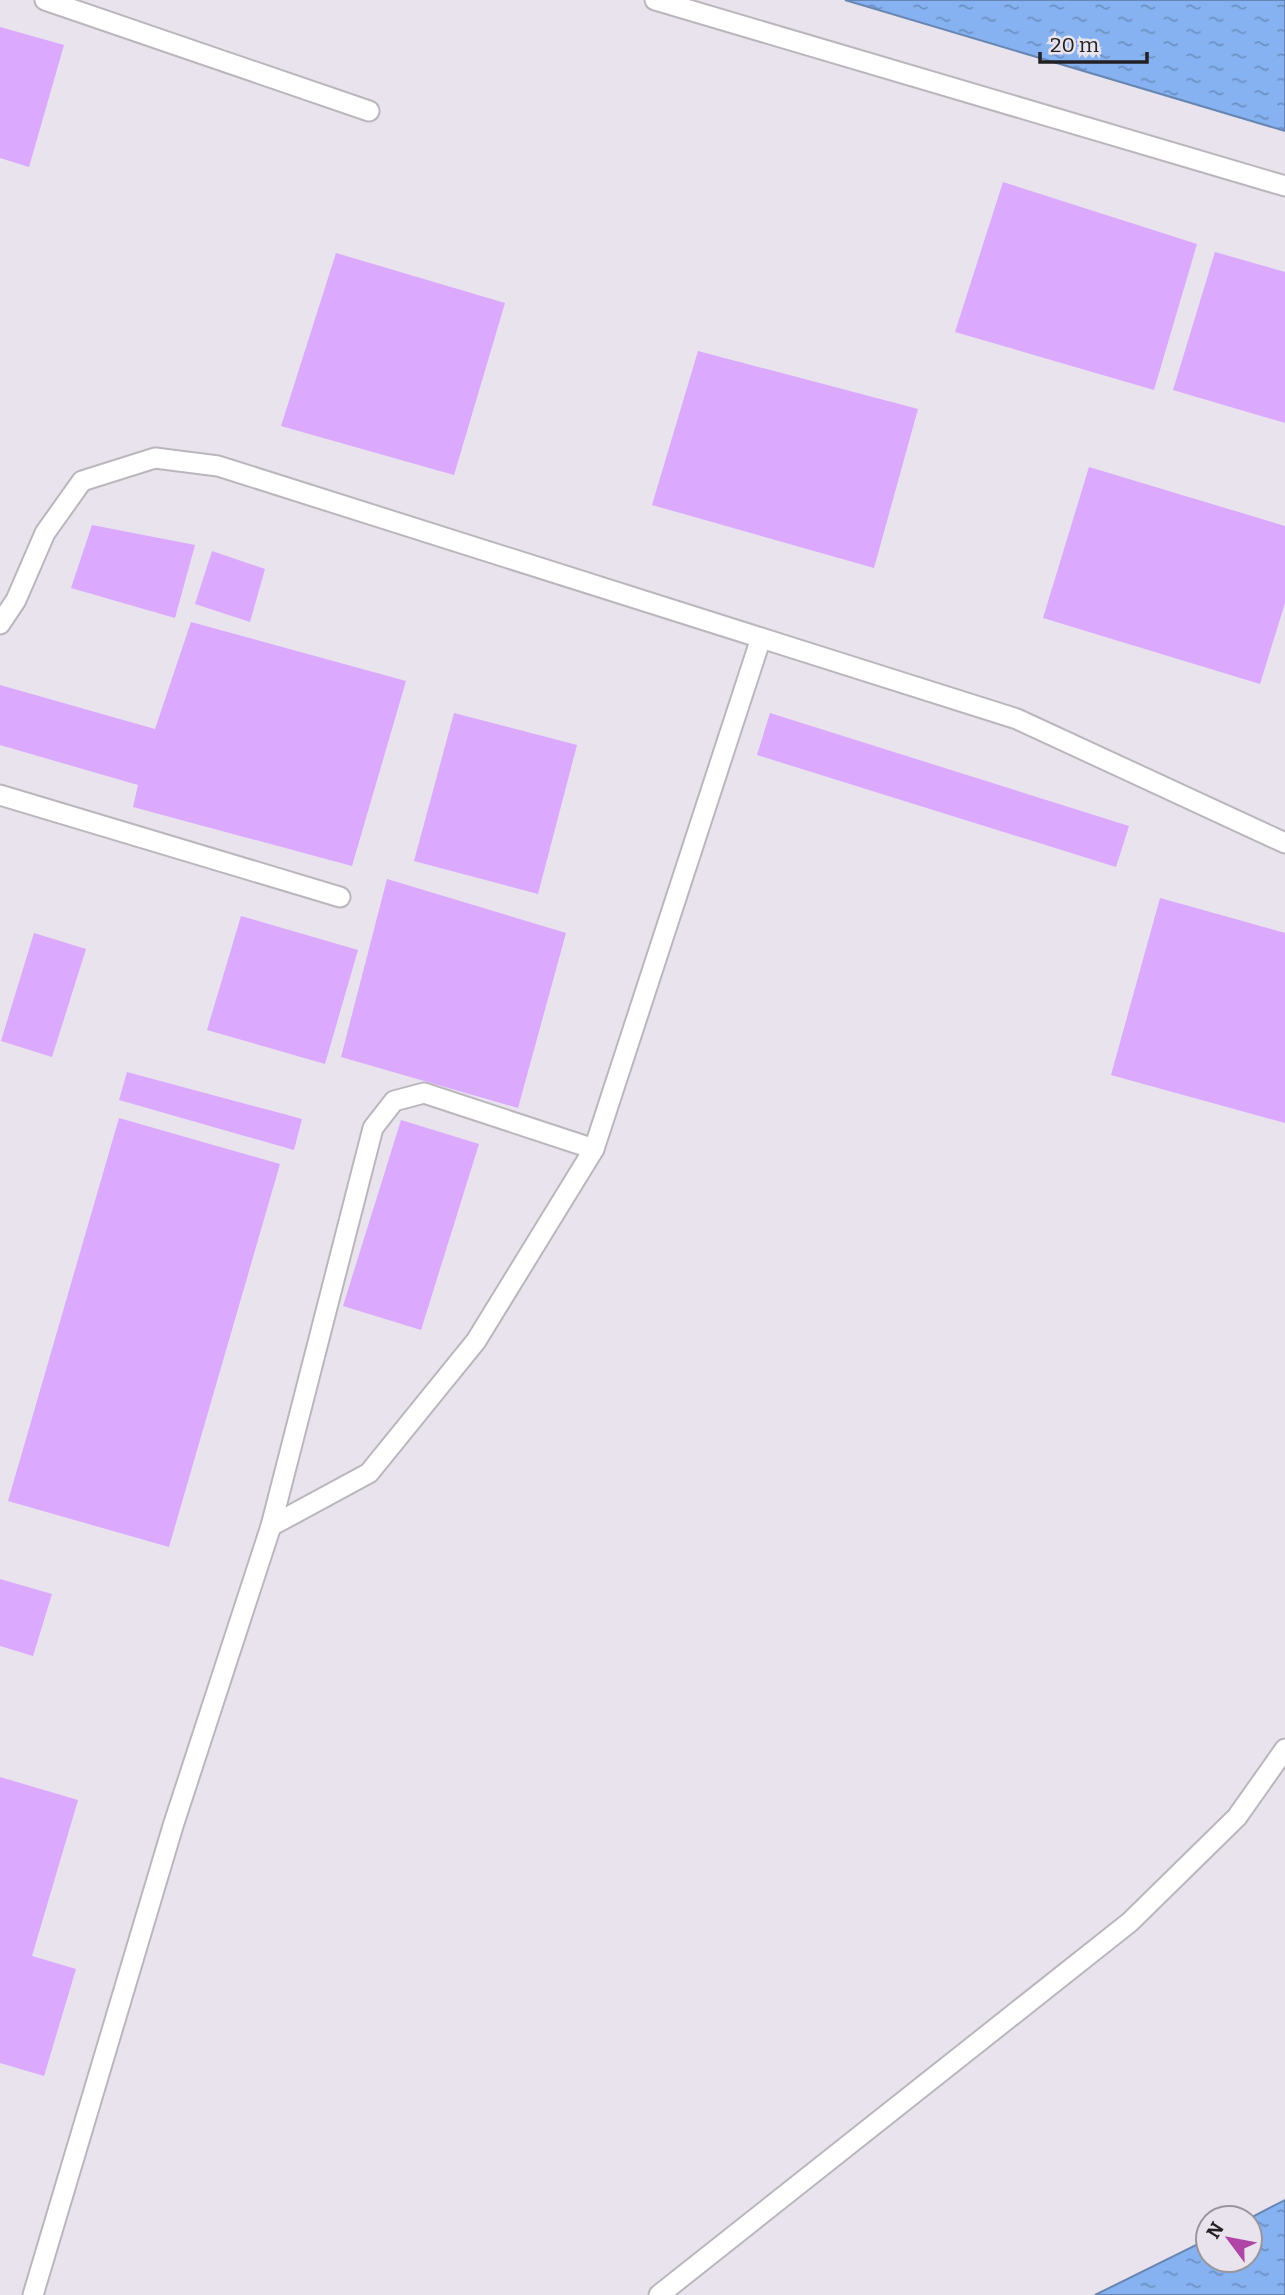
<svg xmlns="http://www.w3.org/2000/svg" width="1285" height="2295" viewBox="0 0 1285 2295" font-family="Bitter,serif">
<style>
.water{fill:url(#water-ripples);stroke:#6886b3;stroke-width:2}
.building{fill:#dba9fe}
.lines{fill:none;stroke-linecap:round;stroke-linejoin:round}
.lane-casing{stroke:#bbb6be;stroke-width:23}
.lane{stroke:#fff;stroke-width:19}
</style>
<defs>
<pattern id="water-ripples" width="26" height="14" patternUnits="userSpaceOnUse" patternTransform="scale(1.75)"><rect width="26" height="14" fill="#86b2f1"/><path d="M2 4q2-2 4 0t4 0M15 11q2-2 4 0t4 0" fill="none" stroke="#6d90c3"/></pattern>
</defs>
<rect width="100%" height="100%" fill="#e8e3ec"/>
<g class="water">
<path d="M845 0H1285V131Z"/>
<path d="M1285 2200V2295H1095L1208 2239V2260H1250V2218Z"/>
</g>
<g class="building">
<path d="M0 27 64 45 29 167 0 158Z"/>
<path d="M1003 182 1197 244 1154 390 955 332Z"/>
<path d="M1215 252 1285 272V423L1173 390Z"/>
<path d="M336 253 505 303 454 475 281 426Z"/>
<path d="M698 351 918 409 874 568 652 505Z"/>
<path d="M1089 467 1285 526V603L1260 684 1043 618Z"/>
<path d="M92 525 195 545 175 618 71 588Z"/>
<path d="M212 551 265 569 250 622 195 604Z"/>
<path d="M191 622 406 681 352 866 133 807 138 785 0 745V685L155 729Z"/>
<path d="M454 713 577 745 538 894 414 861Z"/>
<path d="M770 713 1129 826 1116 867 757 755Z"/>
<path d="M387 879 566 933 518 1108 341 1057Z"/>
<path d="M1160 898 1285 933V1123L1111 1075Z"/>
<path d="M241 916 358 950 325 1064 207 1030Z"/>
<path d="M34 933 86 949 52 1057 1 1041Z"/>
<path d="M127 1072 302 1119 294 1150 119 1100Z"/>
<path d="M119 1118 280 1164 169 1547 8 1501Z"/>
<path d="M401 1120 479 1144 421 1330 343 1306Z"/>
<path d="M0 1579 52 1594 33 1656 0 1646Z"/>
<path d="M0 1777 78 1800 32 1956 76 1969 44 2076 0 2063Z"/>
</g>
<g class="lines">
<g class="lane-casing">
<g id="lane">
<path d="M45 0 369 111"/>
<path d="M655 0 1285 186"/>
<path d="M0 624 16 600 45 533 82 481 155 458 218 466 1017 719 1285 843"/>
<path d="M0 795 340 897"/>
<path d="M271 1526 369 1473 476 1341 594 1149"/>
<path d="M33 2295 173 1826 271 1526 373 1128 394 1101 424 1093 594 1149 761 638"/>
<path d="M659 2295 1130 1922 1237 1817 1285 1749"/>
</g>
</g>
<use href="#lane" class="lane"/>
</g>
<g transform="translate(1229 2239) rotate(302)"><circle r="33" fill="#e8e3ec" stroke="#99959c" stroke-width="2"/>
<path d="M0-5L12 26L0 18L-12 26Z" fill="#af45a7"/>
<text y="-10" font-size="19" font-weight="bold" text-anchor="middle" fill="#222023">N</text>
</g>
<path d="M1040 52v10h107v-10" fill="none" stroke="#222023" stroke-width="3.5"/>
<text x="1050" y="52" font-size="21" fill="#222023" stroke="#e8e3ec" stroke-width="5" paint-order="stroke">20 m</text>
</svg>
